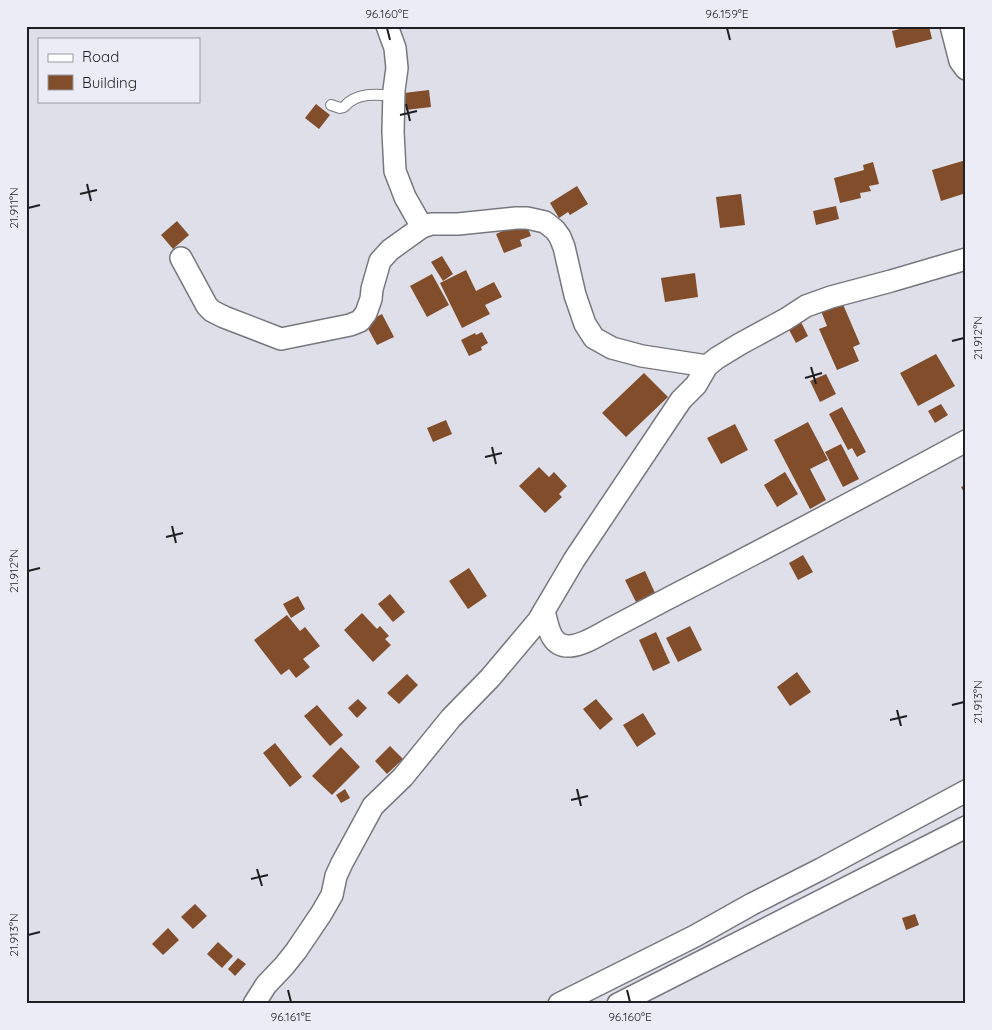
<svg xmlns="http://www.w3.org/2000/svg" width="992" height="1030" viewBox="0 0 992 1030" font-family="Quicksand,sans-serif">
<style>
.building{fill:#814d2a}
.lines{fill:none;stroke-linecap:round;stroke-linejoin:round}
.lane-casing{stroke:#77787f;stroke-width:12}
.street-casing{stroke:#77787f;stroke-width:24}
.lane{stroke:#fff;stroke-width:10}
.street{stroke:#fff;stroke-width:21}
.ticks{fill:none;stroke:#1f1f23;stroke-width:2}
.neatline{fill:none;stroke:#1f1f23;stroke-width:2}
.ticks-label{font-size:12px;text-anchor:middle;fill:#1f1f23}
</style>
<rect width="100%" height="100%" fill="#dedfe8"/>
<g class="building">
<path d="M911 26H929L932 39 896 48 892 31Z"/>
<path d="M429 90 431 107 406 110 404 93Z"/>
<path d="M316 104 330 115 319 129 305 118Z"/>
<path d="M966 160V193L941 201 932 170Z"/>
<path d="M873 162 879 184 869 186 871 191 860 193 861 198 840 203 834 178 864 170 863 165Z"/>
<path d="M577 186 588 204 570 215 568 212 559 218 550 203Z"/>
<path d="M741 194 745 225 720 228 716 197Z"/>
<path d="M836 206 839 219 816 225 813 211Z"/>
<path d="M177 221 189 235 173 249 161 235Z"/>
<path d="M525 221 531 236 520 240 522 246 504 253 496 234Z"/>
<path d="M442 256 453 274 443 281 431 262Z"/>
<path d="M466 270 476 291 494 282 502 297 485 305 490 314 462 328 440 283Z"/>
<path d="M695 273 698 297 665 302 661 278Z"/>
<path d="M432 274 449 305 427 317 410 286Z"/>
<path d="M842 302 860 344 853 347 859 361 837 370 819 329 827 326 821 311Z"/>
<path d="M382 314 394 337 377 345 365 323Z"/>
<path d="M801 322 808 336 796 343 788 328Z"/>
<path d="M482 332 488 343 481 347 482 350 469 356 461 340 475 333 476 335Z"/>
<path d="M936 354 955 386 918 406 900 373Z"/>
<path d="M644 373 668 397 626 437 602 413Z"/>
<path d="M826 374 836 394 820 402 810 381Z"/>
<path d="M941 404 948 415 935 423 928 411Z"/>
<path d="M842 407 866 452 857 457 852 448 848 450 829 414Z"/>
<path d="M446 420 452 434 433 442 427 428Z"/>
<path d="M808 422 828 460 810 469 826 500 810 509 774 440Z"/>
<path d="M735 424 748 450 721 464 707 438Z"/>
<path d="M841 444 859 479 843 487 825 452Z"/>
<path d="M539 467 549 477 554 472 567 486 559 494 562 497 545 513 519 486Z"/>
<path d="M785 472 798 494 777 507 764 485Z"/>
<path d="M966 485V496L961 487Z"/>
<path d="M803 555 813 572 798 580 789 563Z"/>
<path d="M469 568 487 596 468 609 449 581Z"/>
<path d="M645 571 655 593 636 602 625 580Z"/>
<path d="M390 594 405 612 393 622 378 604Z"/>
<path d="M298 596 305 609 291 618 283 604Z"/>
<path d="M362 613 377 629 380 626 389 636 385 639 391 645 373 662 344 630Z"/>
<path d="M287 615 300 631 305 627 320 646 303 659 310 667 296 678 289 669 281 675 254 640Z"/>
<path d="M690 626 702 650 678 662 666 638Z"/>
<path d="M656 632 670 663 653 671 639 640Z"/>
<path d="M797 672 811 692 790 706 777 687Z"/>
<path d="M407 674 418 685 399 704 387 693Z"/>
<path d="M358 699 367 708 357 718 348 708Z"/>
<path d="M596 699 613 719 600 730 583 709Z"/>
<path d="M317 705 343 735 330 746 304 716Z"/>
<path d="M643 713 656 734 637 747 623 725Z"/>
<path d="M275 743 302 777 290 787 263 753Z"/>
<path d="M390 746 403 759 387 774 375 761Z"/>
<path d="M341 747 360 767 332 795 312 776Z"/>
<path d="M345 789 350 798 341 803 336 795Z"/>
<path d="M195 904 207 916 193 929 181 917Z"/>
<path d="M915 914 919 925 906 930 902 918Z"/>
<path d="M168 928 179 940 163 955 152 944Z"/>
<path d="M218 942 233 956 222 968 207 954Z"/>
<path d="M238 958 246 964 235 976 228 969Z"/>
</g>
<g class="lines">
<g class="lane-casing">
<path id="lane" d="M331 105 340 108 344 107C356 92 377 94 394 96"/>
</g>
<g class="street-casing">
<g id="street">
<path d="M387 26 395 48 397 68 394 90 393 132 395 171 405 197 422 227"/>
<path d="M951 26 960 61 966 69"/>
<path d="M181 258 207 306 212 311 224 317 281 339 350 325 360 321 366 313 371 299 372 289 380 261 390 250 422 227 431 224H458L516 218H527L545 222 555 230 560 237 564 247 575 295 585 324 594 338 612 348 642 356 707 366"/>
<path d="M544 611C548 626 550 647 570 646 583 645 597 636 608 630 627 620 646 610 665 600 766 548 866 495 966 441"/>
<path d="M254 1004 266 985 284 966 296 951 321 914 332 895 336 876 342 863 373 806 403 777 451 718 490 678 538 621 574 560 681 400 696 385 707 366 717 358 740 344 786 319 806 306 831 297 891 281 966 259"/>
<path d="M559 1004 695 936 752 904 821 869 966 791"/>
<path d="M618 1004 966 827"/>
</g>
</g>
<use href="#lane" class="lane"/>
<use href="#street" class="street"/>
</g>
<path class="ticks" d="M387 28 390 40M727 28 730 40M406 104 410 121M400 115 417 111M87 184 91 201M80 194 97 190M28 208 40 205M952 341 964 338M811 367 816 384M805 378 822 373M492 447 496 464M485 457 502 453M172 526 176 543M166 537 183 533M28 571 40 568M952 705 964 702M897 710 901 726M890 720 907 716M577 789 581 806M571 800 588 796M257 869 262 886M251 879 268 875M28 935 40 932M288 990 291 1002M627 990 630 1002"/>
<rect width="992" height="1030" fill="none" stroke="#ebecf5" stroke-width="55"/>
<rect x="38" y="38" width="162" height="65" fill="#ebecf5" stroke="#999aa1"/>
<rect x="48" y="54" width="25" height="8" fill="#ffffff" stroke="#999aa1"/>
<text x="82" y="62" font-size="15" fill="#1f1f23">Road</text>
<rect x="48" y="75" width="25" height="15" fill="#814d2a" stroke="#999aa1"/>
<text x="82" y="88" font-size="15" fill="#1f1f23">Building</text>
<rect x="28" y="28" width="936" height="974" class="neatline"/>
<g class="ticks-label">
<text x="387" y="18">96.160°E</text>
<text x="727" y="18">96.159°E</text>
<text transform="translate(14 208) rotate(-90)" y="4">21.911°N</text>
<text transform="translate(978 338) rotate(-90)" y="4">21.912°N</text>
<text transform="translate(14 571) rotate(-90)" y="4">21.912°N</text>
<text transform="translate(978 702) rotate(-90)" y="4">21.913°N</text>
<text transform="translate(14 935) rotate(-90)" y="4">21.913°N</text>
<text x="291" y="1021">96.161°E</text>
<text x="630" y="1021">96.160°E</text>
</g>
</svg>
